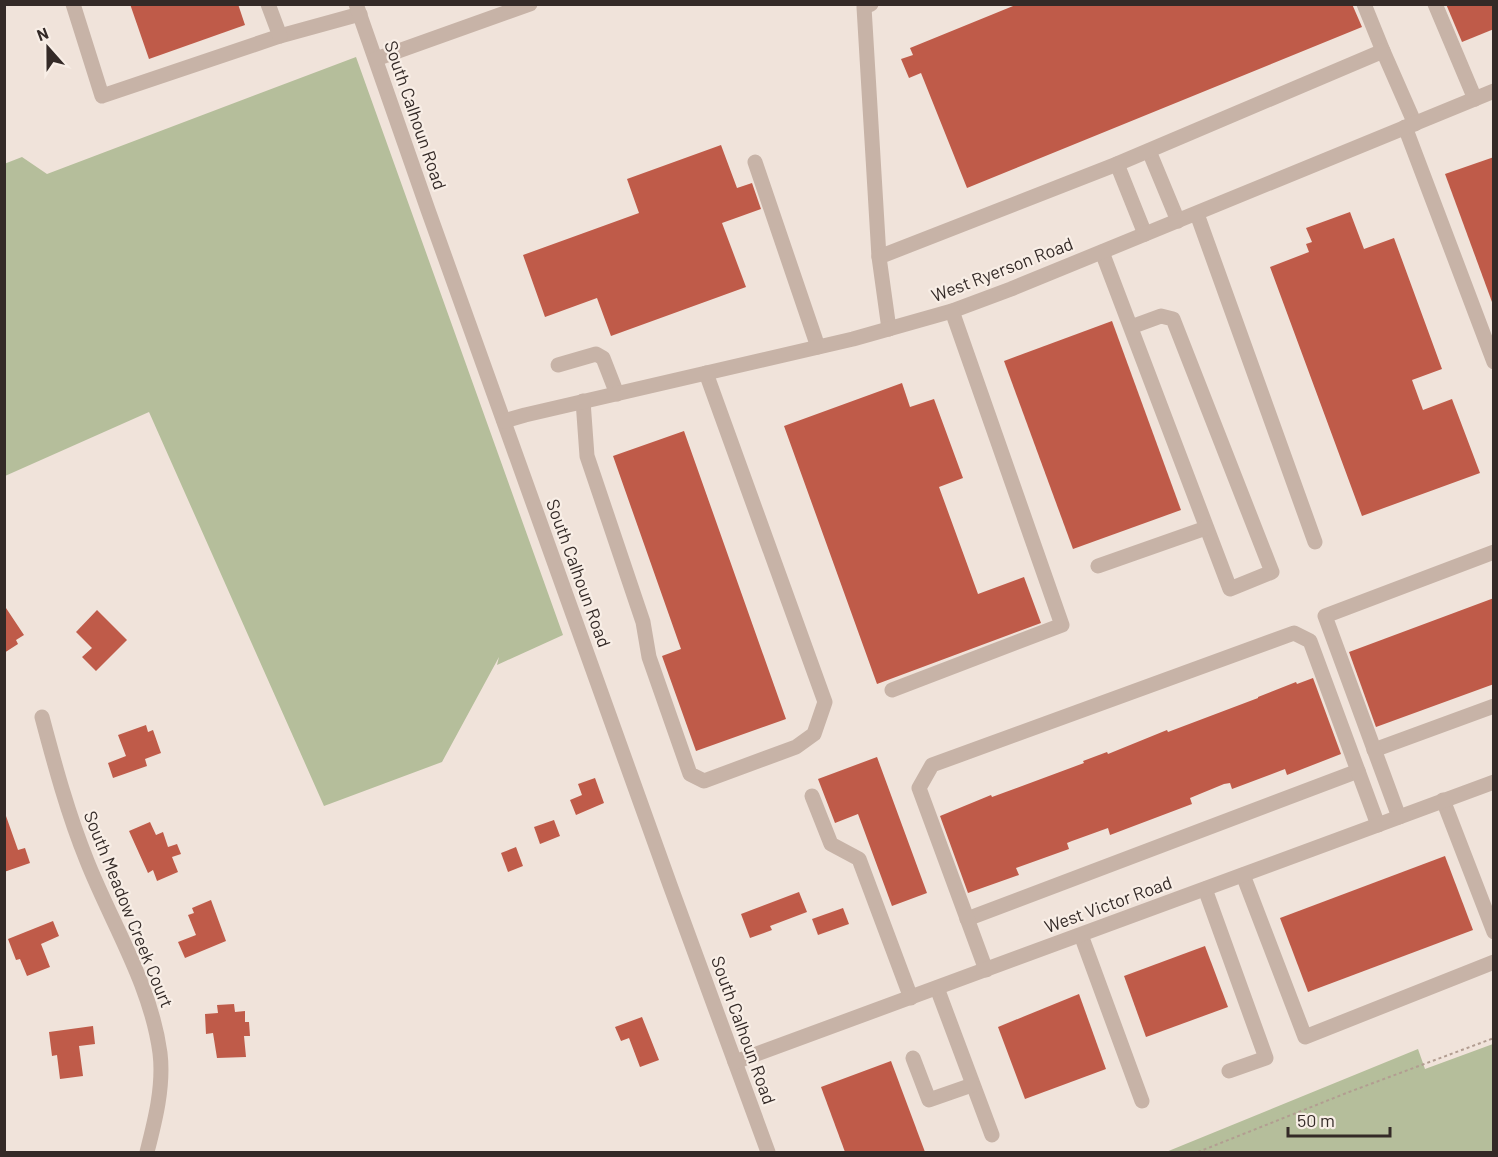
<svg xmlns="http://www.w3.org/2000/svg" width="1498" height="1157" viewBox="0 0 1498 1157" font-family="Barlow,sans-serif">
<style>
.green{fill:#b5be9b}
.building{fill:#bf5b49}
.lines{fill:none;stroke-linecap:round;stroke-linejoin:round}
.path{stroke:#b29d91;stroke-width:2;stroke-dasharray:3 3;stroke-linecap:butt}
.minor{stroke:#c7b3a7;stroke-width:15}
.labels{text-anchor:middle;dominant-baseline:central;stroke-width:4.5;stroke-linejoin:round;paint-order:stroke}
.street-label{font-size:18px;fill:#342a27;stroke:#f8eee6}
</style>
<rect width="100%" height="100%" fill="#f0e3da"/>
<g class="green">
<path d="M356 57 563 635 497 665 499 657 442 762 324 806 149 412 5 476 4 164 22 157 47 174Z"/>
<path d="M1493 1044V1152H1166L1418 1049 1425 1069Z"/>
</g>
<g class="building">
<path d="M130 4H238L245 25 149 59Z"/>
<path d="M1018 4H1352L1362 27 967 188 921 73 909 78 901 59 913 55 910 48Z"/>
<path d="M1446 4H1494V29L1462 42Z"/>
<path d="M721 145 737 188 752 183 761 209 722 223 746 287 611 336 597 298 545 317 523 255 639 213 627 179Z"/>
<path d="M1494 157V301L1492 302 1445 174Z"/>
<path d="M1350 212 1364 249 1394 238 1442 369 1412 380 1423 410 1452 399 1480 473 1362 516 1270 267 1309 252 1306 244 1312 242 1306 228Z"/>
<path d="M1112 321 1181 510 1073 549 1004 361Z"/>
<path d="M902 383 910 407 934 399 963 478 939 487 978 594 1024 577 1041 623 877 684 784 426Z"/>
<path d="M684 431 786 719 696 751 662 656 681 649 613 456Z"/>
<path d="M1494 598V684L1376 727 1349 652Z"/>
<path d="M4 605 24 635 16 640 18 644 4 653Z"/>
<path d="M97 610 127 640 96 671 82 657 92 648 76 632Z"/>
<path d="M1313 678 1341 754 1287 775 1285 769 1232 789 1230 783 1224 784 1190 798 1192 804 1110 835 1108 828 1072 841 1067 843 1069 849 1016 868 1019 875 968 893 940 816 991 795 992 797 1084 763 1083 761 1107 752 1108 754 1167 730 1168 732 1258 698V697L1296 682 1297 684Z"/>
<path d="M146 725 148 732 153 730 161 753 145 759 147 766 113 778 108 763 126 756 118 735Z"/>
<path d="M877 757 927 893 892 906 858 814 835 823 818 779Z"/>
<path d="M595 778 604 803 576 815 570 800 582 795 578 784Z"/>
<path d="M4 816H6L18 850 25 848 30 863 4 872Z"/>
<path d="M554 820 560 836 540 844 534 827Z"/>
<path d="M150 822 156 835 163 832 168 847 177 844 181 854 172 857 178 872 157 881 153 870 148 873 129 831Z"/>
<path d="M516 847 523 866 508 872 501 853Z"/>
<path d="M1445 856 1473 930 1308 992 1280 918Z"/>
<path d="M799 892 807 912 770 926 772 930 750 938 741 914Z"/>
<path d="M211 900 226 941 185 958 178 942 196 935 188 915 194 913 192 908Z"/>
<path d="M843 908 849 924 818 935 812 919Z"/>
<path d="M53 921 59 936 41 944 50 967 27 976 20 959 16 960 8 939Z"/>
<path d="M1205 946 1228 1007 1146 1037 1124 976Z"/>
<path d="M1079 994 1106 1069 1025 1099 998 1027Z"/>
<path d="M234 1004 235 1012 245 1011V1022H249L250 1036H244L246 1057 217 1058 213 1033 206 1034 205 1014 218 1013 217 1005Z"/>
<path d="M642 1017 659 1060 640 1067 629 1038 621 1041 615 1027Z"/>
<path d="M93 1026 95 1044 79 1046 83 1076 60 1079 57 1055 52 1056 49 1032Z"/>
<path d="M891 1061 925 1152H845L821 1087Z"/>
</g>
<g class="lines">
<path class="path" d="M1198 1152 1349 1092 1494 1038"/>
<g class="minor">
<path d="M73 4 102 96 280 36 360 14"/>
<path d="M268 4 280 36"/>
<path d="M356 4 428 210 670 885 768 1152"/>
<path d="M871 4 864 7 879 257"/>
<path d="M1364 4 1383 51"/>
<path d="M1435 4 1475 99"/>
<path d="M376 59 530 4"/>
<path d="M1405 127 1494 362"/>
<path d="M1149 151 1178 221"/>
<path d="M755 162 818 347"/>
<path d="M1117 164 1145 234"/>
<path d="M1197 214 1315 542"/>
<path d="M1102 252 1230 589 1272 572 1173 319 1161 316 1131 327"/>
<path d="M889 329 879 257 1117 164 1383 51 1415 124"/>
<path d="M558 365 596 354 603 358 617 394"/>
<path d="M583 401 587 456 643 622 649 657 690 774 704 781 796 747 814 734 825 702 706 373"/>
<path d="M504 421 525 415 853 339 952 311 1011 289 1494 91"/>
<path d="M1098 566 1206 528"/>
<path d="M892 690 1062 625 952 311"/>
<path d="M42 717C55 766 68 814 87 861 112 924 151 985 160 1053 164 1086 155 1121 147 1152"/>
<path d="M1374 750 1494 706"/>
<path d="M812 796 831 844 859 859 911 998"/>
<path d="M1443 800 1494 932"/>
<path d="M1399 817 1325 616 1494 552"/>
<path d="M1243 875 1305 1037 1494 962"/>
<path d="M1205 889 1266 1058 1229 1071"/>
<path d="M967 919 1358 771"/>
<path d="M1081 935 1142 1101"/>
<path d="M986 970 919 788 932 765 1294 633 1310 641 1378 825"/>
<path d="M937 988 992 1135"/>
<path d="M913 1058 929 1100 972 1085"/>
<path d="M735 1062 1494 782"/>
</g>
</g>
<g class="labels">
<g class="street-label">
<text transform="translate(416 115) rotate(71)">South Calhoun Road</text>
<text transform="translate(1002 269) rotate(-21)">West Ryerson Road</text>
<text transform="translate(579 573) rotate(70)">South Calhoun Road</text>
<text transform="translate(1108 904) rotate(-20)">West Victor Road</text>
<text transform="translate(129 909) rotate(68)">South Meadow Creek Court</text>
<text transform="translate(744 1030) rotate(70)">South Calhoun Road</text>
</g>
</g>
<rect width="1498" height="1157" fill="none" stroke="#342a27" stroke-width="12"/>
<g transform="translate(48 48) rotate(339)" stroke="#f8eee6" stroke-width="4.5" paint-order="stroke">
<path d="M0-4.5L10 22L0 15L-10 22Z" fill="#342a27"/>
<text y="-9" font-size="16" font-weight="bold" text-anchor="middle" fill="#342a27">N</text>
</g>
<path d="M1288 1127v9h102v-9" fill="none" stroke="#342a27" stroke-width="3"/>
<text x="1297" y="1127" font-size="18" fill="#342a27" stroke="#f8eee6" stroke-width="4.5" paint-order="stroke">50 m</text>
</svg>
